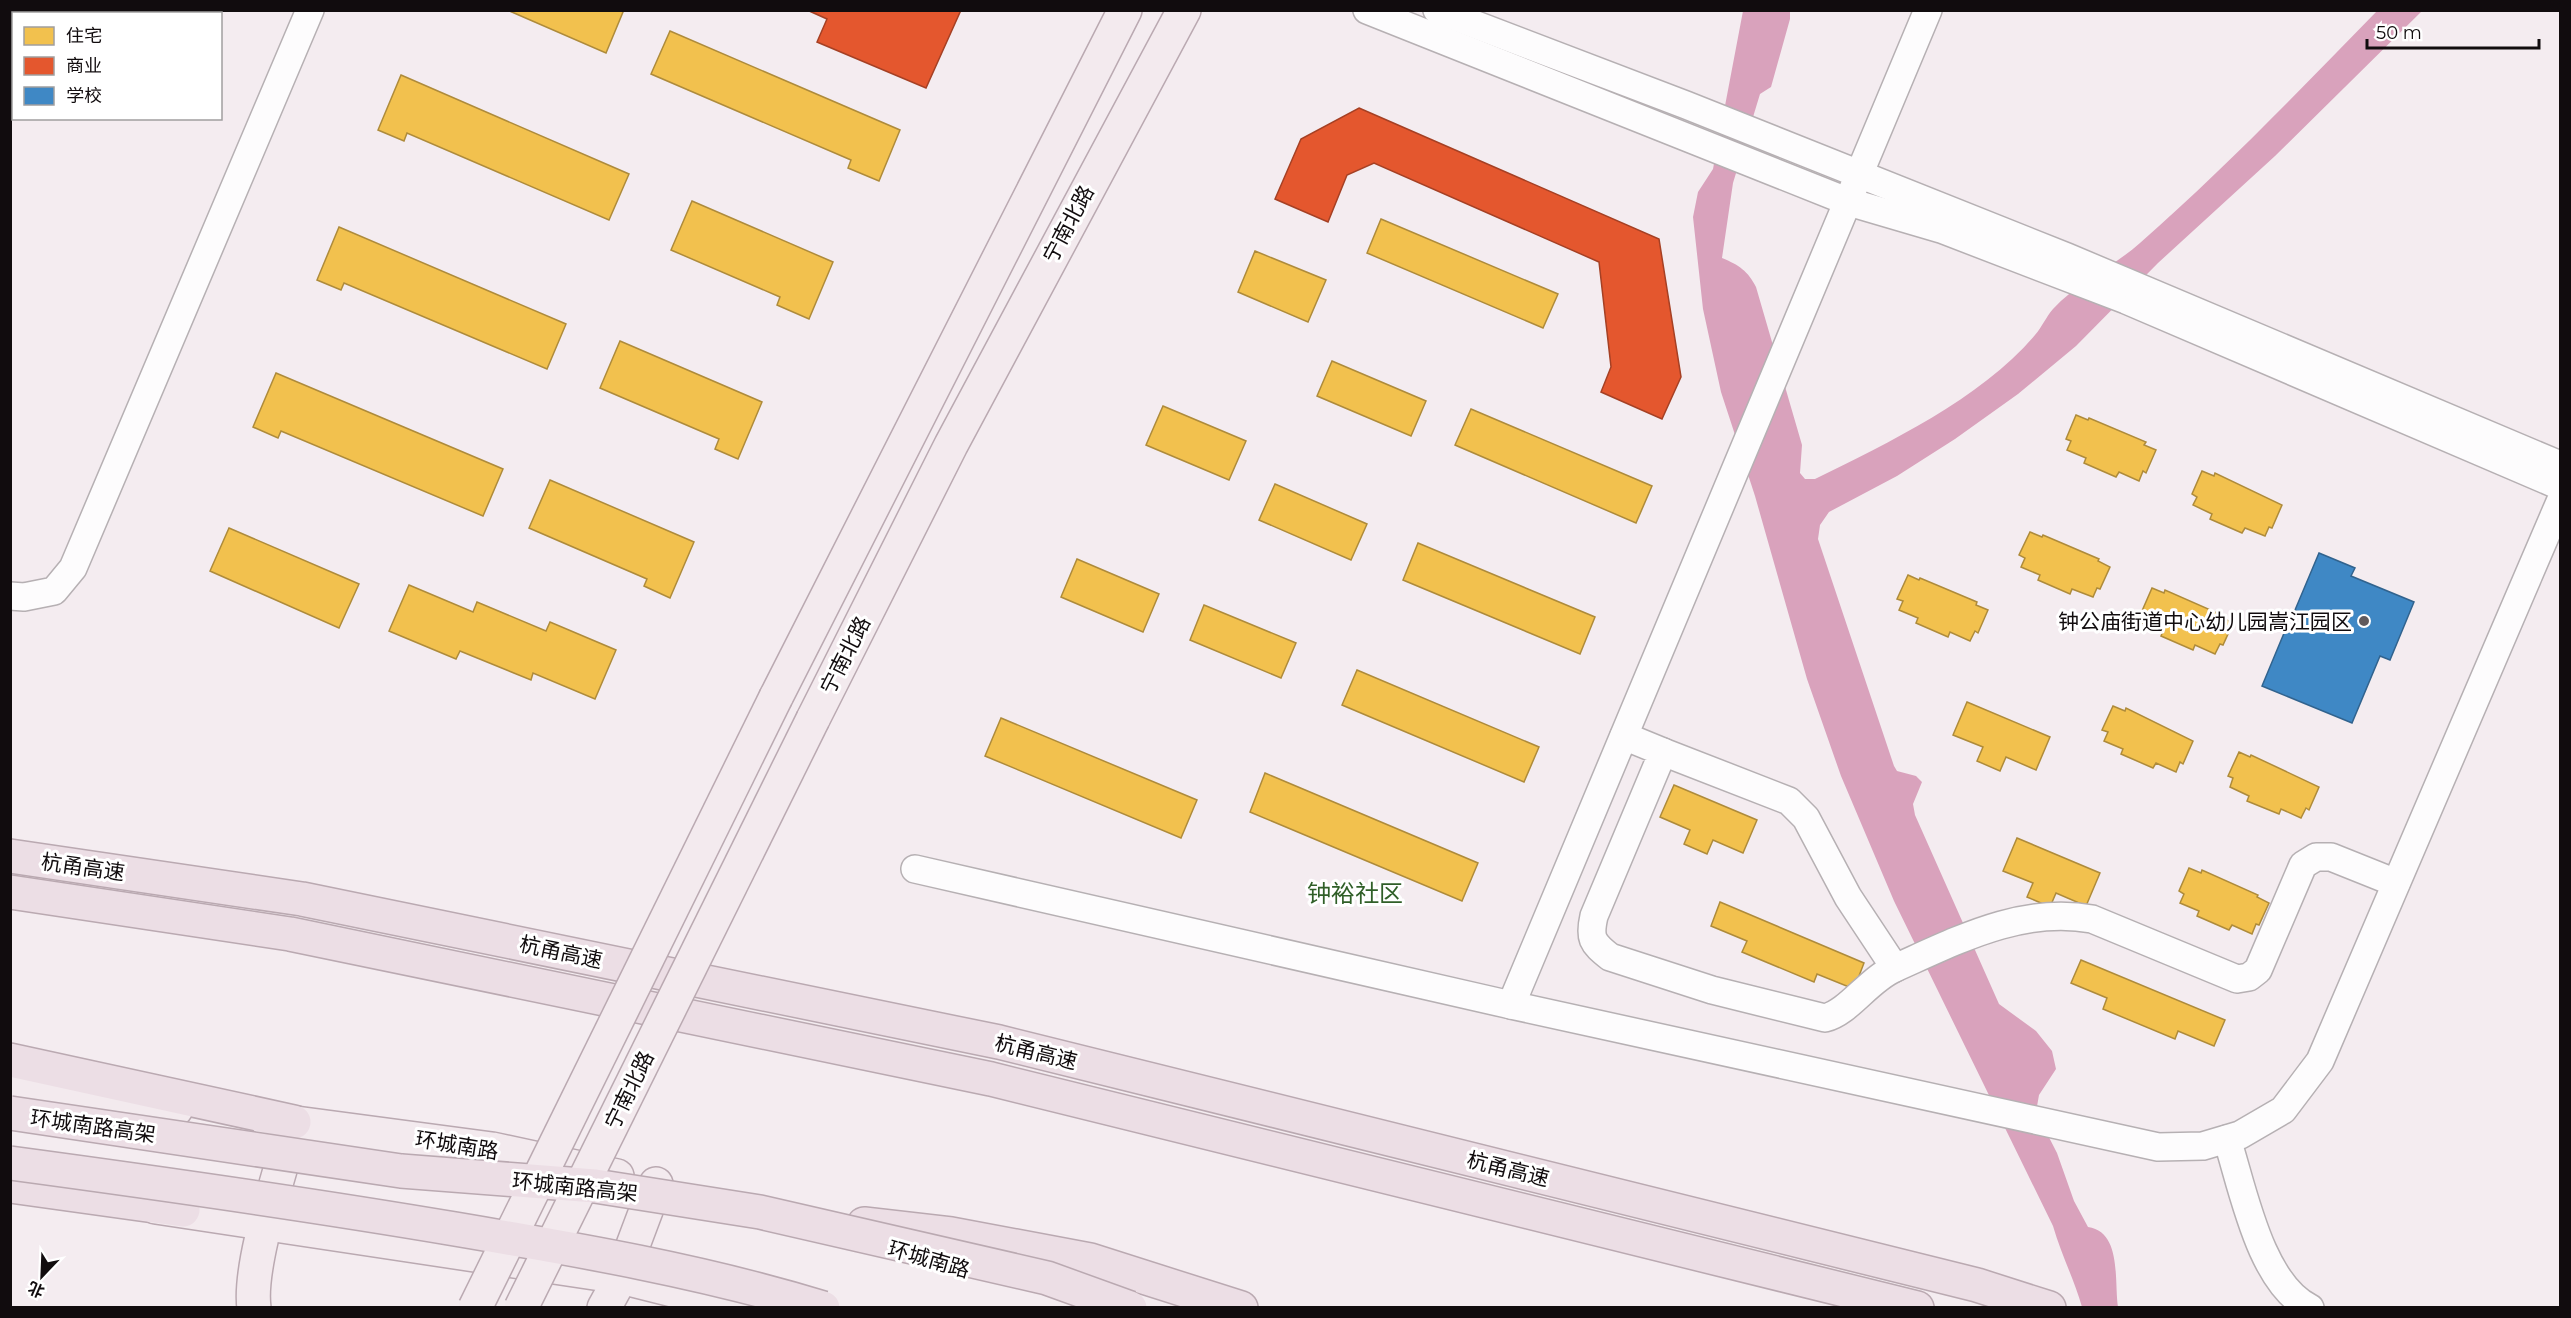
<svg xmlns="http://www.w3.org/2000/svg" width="2571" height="1318" viewBox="0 0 2571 1318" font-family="Montserrat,'Noto Sans SC',sans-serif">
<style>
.water{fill:#d9a2bc}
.homes{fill:#f2c14e;stroke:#ae8b3b;stroke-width:1.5}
.shops{fill:#e4572e;stroke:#a54024;stroke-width:1.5}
.schools{fill:#3f88c5;stroke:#31638e;stroke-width:1.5}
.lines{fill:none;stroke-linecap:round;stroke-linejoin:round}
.minor-casing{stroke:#b6b0b3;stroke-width:30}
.major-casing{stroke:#baa9b1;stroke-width:36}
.highway-casing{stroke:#baa9b1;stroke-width:36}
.minor{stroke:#fdfcfd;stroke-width:27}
.major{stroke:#f3eaee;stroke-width:33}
.highway{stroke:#ecdee5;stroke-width:33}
.major-bridge-casing{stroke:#baa9b1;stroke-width:36;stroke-linecap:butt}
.highway-bridge-casing{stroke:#baa9b1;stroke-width:36;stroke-linecap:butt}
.major-bridge{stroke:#f3eaee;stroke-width:33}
.highway-bridge{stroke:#ecdee5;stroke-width:33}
.poi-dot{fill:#605a5d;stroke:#fff;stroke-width:2}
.labels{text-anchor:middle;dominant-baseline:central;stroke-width:6;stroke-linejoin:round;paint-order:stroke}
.street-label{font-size:21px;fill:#110c0e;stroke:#fff}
.poi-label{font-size:21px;fill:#110c0e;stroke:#fff;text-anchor:end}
.quarter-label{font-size:24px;fill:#305f28;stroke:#fff}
</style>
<rect width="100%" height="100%" fill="#f4ecf0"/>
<path class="water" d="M1743 11H1790V19L1771 87 1760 94 1733 183 1722 258C1739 265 1748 271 1756 287L1802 445 1800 473 1805 479H1815C1888 443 1982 398 2035 335 2042 327 2046 317 2053 309 2077 283 2113 267 2140 243 2223 170 2300 90 2377 11H2422L2275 156 2158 263 2076 346 2018 394 1955 439 1897 476 1829 512 1820 525 1818 539 1894 766 1897 771 1916 776 1922 782 1913 804 1915 815 1999 1004 2036 1031 2052 1051 2056 1069 2039 1095 2036 1112 2057 1153 2074 1201 2088 1227C2122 1232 2114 1281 2118 1307H2082C2074 1279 2061 1254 2053 1226L1894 901 1841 776 1807 679 1755 496 1721 392 1703 309 1693 217 1698 192 1713 169Z"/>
<g class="homes">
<path d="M507 10H620L623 12 606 53Z"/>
<path d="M670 31 900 130 879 181 848 168 851 160 651 74Z"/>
<path d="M401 75 629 174 609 220 407 133 404 141 378 130Z"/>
<path d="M692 201 833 262 809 319 777 305 780 297 671 250Z"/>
<path d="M1381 219 1558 294 1543 328 1367 253Z"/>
<path d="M339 227 566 324 547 369 344 283 341 290 317 280Z"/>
<path d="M1255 251 1326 280 1308 322 1238 292Z"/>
<path d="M620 341 762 402 738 459 715 449 719 439 600 388Z"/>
<path d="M1332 361 1426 401 1411 436 1317 396Z"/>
<path d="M276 373 503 469 483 516 281 431 278 438 253 427Z"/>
<path d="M1163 406 1246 441 1229 480 1146 445Z"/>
<path d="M1471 409 1652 486 1636 523 1455 445Z"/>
<path d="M2076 415 2088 420 2089 418 2146 442 2144 445 2156 450 2146 473 2143 471 2139 481 2119 472 2116 477 2084 463 2086 458 2067 450 2071 441 2066 439Z"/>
<path d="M2202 471 2214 476 2215 473 2282 505 2272 528 2269 527 2265 536 2245 528 2242 533 2210 519 2212 514 2193 505 2197 497 2192 494Z"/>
<path d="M550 480 694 542 670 598 644 586 647 579 529 528Z"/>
<path d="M1275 484 1367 524 1351 560 1259 520Z"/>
<path d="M229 528 359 584 339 628 210 571Z"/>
<path d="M2030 532 2042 537 2043 535 2099 559 2098 561 2110 567 2100 589 2097 588 2093 597 2072 589 2070 594 2038 580 2040 575 2021 567 2025 558 2019 555Z"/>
<path d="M1418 543 1595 617 1580 654 1403 580Z"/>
<path d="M1077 559 1159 594 1143 632 1061 597Z"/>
<path d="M1908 575 1919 580 1920 578 1977 602 1976 605 1988 610 1978 633 1975 631 1970 641 1950 632 1948 637 1916 623 1918 618 1899 610 1903 601 1897 599Z"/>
<path d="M409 585 473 612 477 602 546 631 550 622 616 650 595 699 533 673 531 680 460 651 456 659 389 631Z"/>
<path d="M2152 588 2164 593 2165 590 2222 615 2221 617 2233 623 2223 645 2220 644 2215 654 2195 645 2193 650 2161 636 2163 631 2143 623 2147 614 2142 611Z"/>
<path d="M1204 605 1296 643 1281 678 1190 640Z"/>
<path d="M1357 670 1539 747 1524 782 1342 705Z"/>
<path d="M1967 702 2050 737 2036 770 2006 757 2000 771 1977 761 1983 747 1953 735Z"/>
<path d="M2113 706 2125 711 2126 708 2193 741 2183 764 2180 762 2176 772 2156 763 2153 768 2121 754 2123 749 2104 741 2108 732 2102 730Z"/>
<path d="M1001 718 1197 800 1181 838 985 756Z"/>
<path d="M2239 752 2250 757 2251 755 2319 787 2309 810 2306 808 2301 818 2281 809 2279 814 2247 801 2249 796 2230 787 2233 778 2228 776Z"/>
<path d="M1265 773 1478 863 1462 901 1250 812Z"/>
<path d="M1674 785 1757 820 1743 853 1713 840 1707 854 1684 844 1690 830 1660 817Z"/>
<path d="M2017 838 2100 873 2086 906 2056 893 2050 907 2027 897 2033 883 2003 871Z"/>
<path d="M2189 868 2201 873 2202 870 2258 895 2257 897 2269 903 2259 925 2256 924 2252 934 2232 925 2229 930 2197 916 2199 911 2180 903 2184 894 2179 891Z"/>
<path d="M1720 902 1864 963 1854 989 1817 974 1814 982 1742 952 1747 941 1711 926Z"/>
<path d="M2081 960 2225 1020 2214 1046 2178 1031 2175 1039 2103 1009 2107 998 2071 983Z"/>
</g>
<g class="shops">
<path d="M807 10H961L926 88 817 42 827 19Z"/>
<path d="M1359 108 1659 239 1681 377 1662 419 1601 392 1611 367 1599 262 1374 163 1347 175 1328 222 1275 199 1301 139Z"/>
</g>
<path class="schools" d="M2319 553 2355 568 2351 576 2414 602 2390 660 2380 656 2352 723 2262 686 2287 626 2300 632 2307 615 2295 610Z"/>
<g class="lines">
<g class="minor-casing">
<g id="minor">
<path d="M1367 10 1849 202 1941 229 2126 300 2560 486"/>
<path d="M1437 10 1686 105 2067 257 2560 465"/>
<path d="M10 596 24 597 54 591 73 568 310 10"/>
<path d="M1624 736 1663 752 1594 916C1589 938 1592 943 1610 957L1712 990 1825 1018C1849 1012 1868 980 1895 968 1958 940 2022 906 2092 919L2237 979 2249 977 2258 970 2303 865 2316 857H2331L2396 883"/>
<path d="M1663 752 1789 801 1806 818 1848 897 1895 968"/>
<path d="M915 869 1511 1005 1928 10"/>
<path d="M1511 1005 2158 1147 2203 1146 2240 1135 2283 1110 2320 1061 2560 502"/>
<path d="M2227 1139C2243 1189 2260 1283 2310 1308"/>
</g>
</g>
<g class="major-casing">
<g id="major">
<path d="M776 697 1125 10"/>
<path d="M813 719 951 445 1184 10"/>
<path d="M10 1090 176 1109"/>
<path d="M266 1119 492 1149 617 1176"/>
<path d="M156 1207 621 1277 744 1308"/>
<path d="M254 1308C248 1265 281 1170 293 1125"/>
<path d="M604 1308 621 1277 656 1184"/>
</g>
</g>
<g class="highway-casing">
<g id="highway">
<path d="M10 856 302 899 999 1042 1977 1285 2049 1308"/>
<path d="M10 892 290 934 991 1079 1917 1308"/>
<path d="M10 1060 294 1122"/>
<path d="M10 1186 183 1210"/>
<path d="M864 1224 951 1234 1090 1260 1241 1308"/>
</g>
</g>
<use href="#minor" class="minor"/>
<use href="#major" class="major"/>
<use href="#highway" class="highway"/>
<g class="major-bridge-casing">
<g id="major-bridge">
<path d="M475 1308 776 697"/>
<path d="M521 1308 813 719"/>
</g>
</g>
<g class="highway-bridge-casing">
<g id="highway-bridge">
<path d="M10 1113 401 1171 595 1186 760 1212 1047 1278 1130 1308"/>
<path d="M10 1163C159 1183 307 1204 455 1229 579 1250 702 1271 823 1308"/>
</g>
</g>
<use href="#major-bridge" class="major-bridge"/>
<use href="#highway-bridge" class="highway-bridge"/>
</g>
<circle class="poi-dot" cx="2364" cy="621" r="6"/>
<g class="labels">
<g class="street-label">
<text transform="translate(1068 224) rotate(-62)">宁南北路</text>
<text transform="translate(845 655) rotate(-63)">宁南北路</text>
<text transform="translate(83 867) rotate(8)">杭甬高速</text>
<text transform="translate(561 952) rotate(12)">杭甬高速</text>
<text transform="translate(1036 1052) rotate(14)">杭甬高速</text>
<text transform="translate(629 1090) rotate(-64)">宁南北路</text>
<text transform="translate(93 1126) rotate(8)">环城南路高架</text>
<text transform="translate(457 1145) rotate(9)">环城南路</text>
<text transform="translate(1508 1169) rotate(14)">杭甬高速</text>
<text transform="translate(575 1187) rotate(6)">环城南路高架</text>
<text transform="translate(929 1259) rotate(16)">环城南路</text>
</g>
<g class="poi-label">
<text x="2352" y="621">钟公庙街道中心幼儿园嵩江园区</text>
</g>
<g class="quarter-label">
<text x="1355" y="893">钟裕社区</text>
</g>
</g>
<rect width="2571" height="1318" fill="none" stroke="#110c0e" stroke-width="24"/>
<rect x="12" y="12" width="210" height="108" fill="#ffffff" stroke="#a09e9f" stroke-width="1.5"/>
<rect x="24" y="27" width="30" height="18" fill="#f2c14e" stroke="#a09e9f" stroke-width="1.5"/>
<text x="66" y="42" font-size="18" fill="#110c0e">住宅</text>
<rect x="24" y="57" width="30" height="18" fill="#e4572e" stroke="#a09e9f" stroke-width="1.5"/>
<text x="66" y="72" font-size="18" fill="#110c0e">商业</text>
<rect x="24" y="87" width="30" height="18" fill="#3f88c5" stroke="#a09e9f" stroke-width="1.5"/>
<text x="66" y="102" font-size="18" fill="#110c0e">学校</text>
<g transform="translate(42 1276) rotate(203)" stroke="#ffffff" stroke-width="4.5" paint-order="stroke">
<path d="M0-4.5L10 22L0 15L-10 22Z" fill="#110c0e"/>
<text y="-9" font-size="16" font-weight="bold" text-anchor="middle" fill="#110c0e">北</text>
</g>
<path d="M2367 39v9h172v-9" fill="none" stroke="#110c0e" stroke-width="3"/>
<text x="2376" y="39" font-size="18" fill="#110c0e" stroke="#ffffff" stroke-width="4.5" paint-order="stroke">50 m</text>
</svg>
